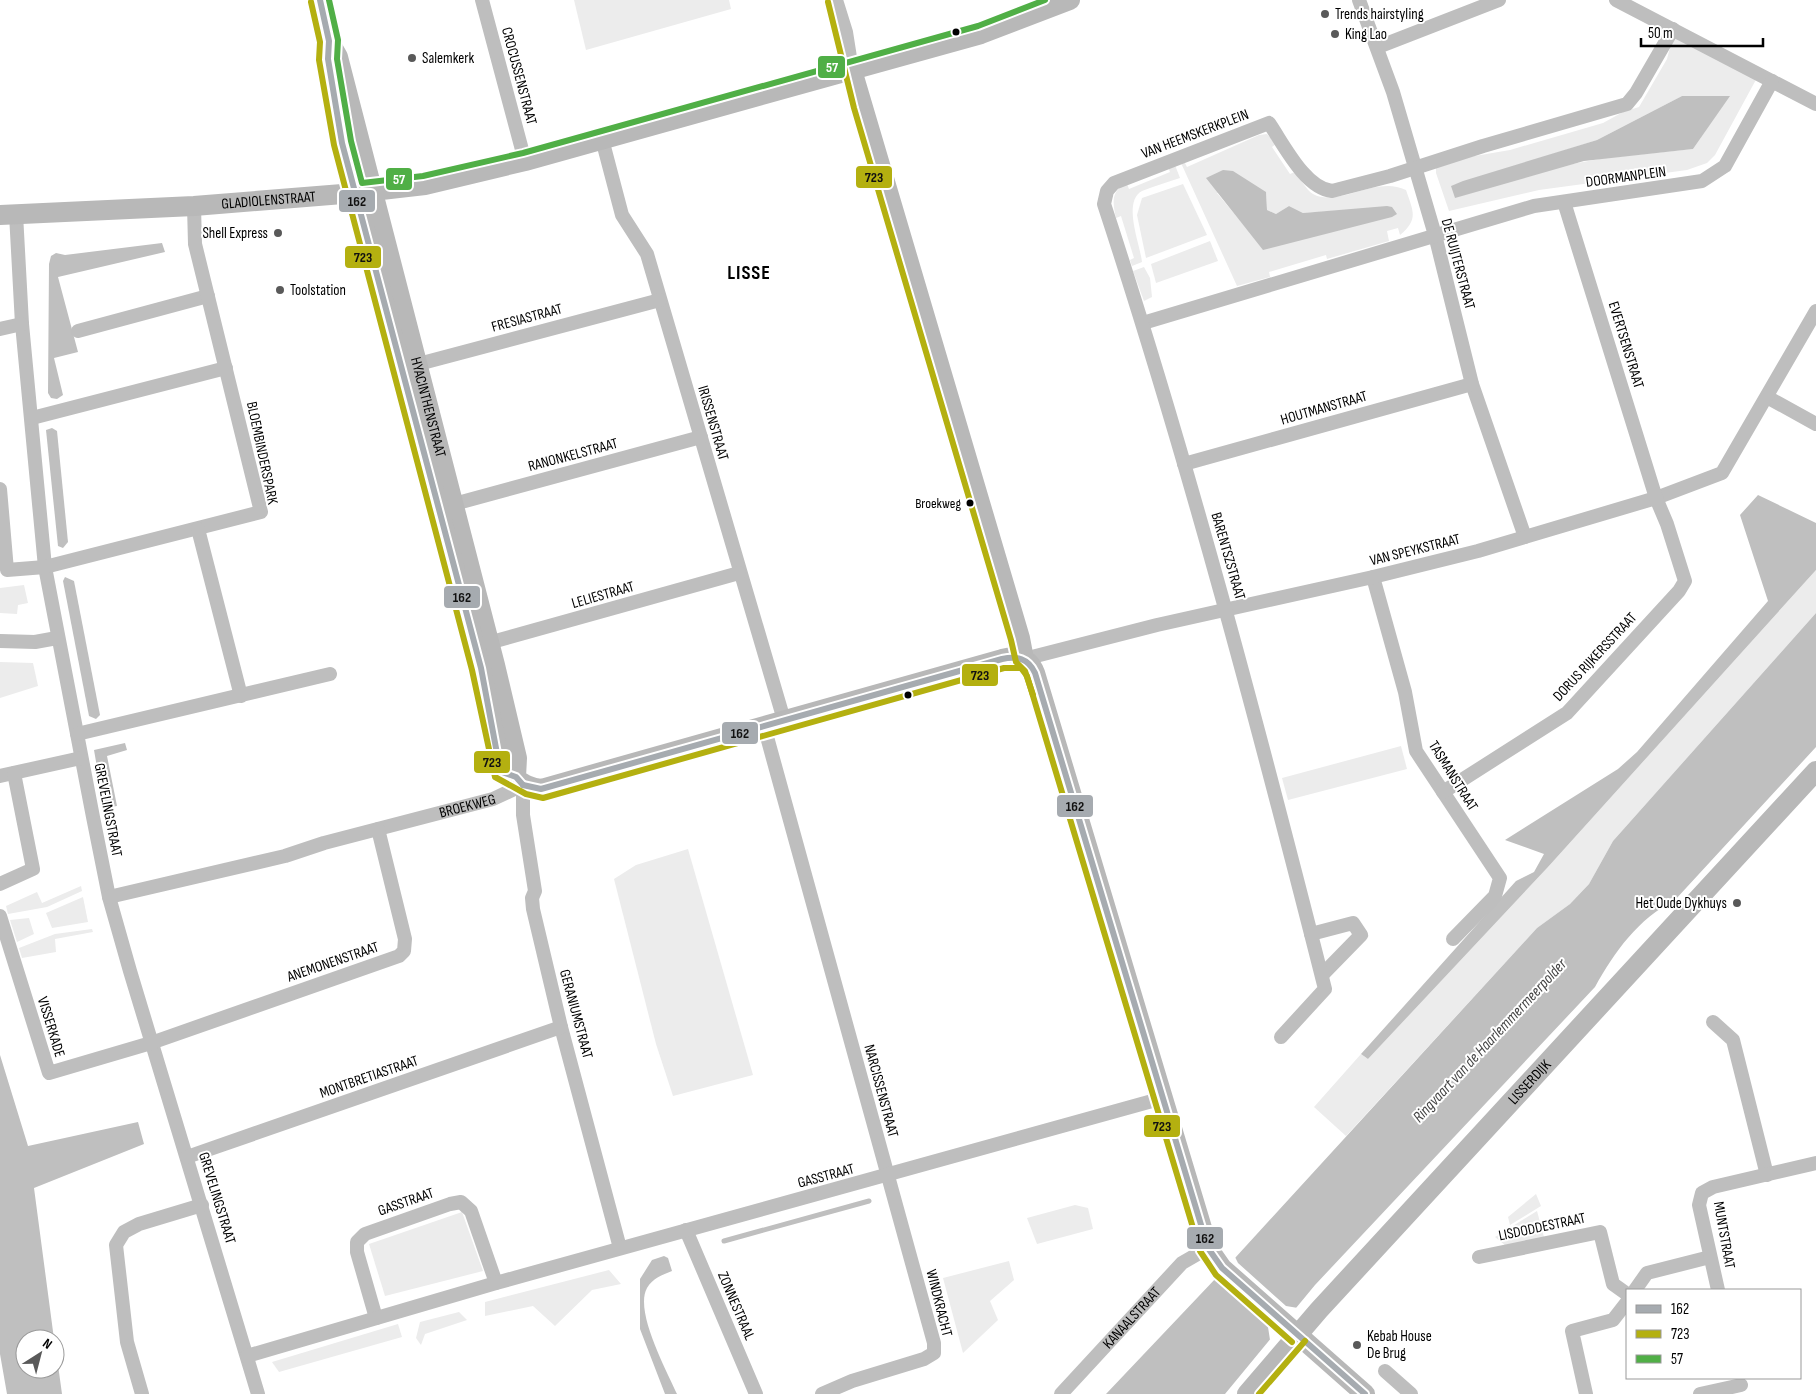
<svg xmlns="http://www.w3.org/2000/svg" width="1816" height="1394" viewBox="0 0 1816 1394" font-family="'Sofia Sans Condensed',sans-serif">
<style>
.green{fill:#ececec;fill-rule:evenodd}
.water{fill:#bfbfbf}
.pier{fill:#fff}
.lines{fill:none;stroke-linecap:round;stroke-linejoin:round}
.stream{stroke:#bfbfbf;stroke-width:5}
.street{stroke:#bebebe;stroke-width:14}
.secondary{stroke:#b8b8b8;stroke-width:20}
.bus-1-casing{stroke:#fff;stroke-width:10}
.bus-2-casing{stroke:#fff;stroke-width:10}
.bus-3-casing{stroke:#fff;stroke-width:10}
.bus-1{stroke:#a6abb0;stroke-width:6}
.bus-2{stroke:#b4b010;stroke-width:6}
.bus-3{stroke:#50af46;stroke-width:6}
.poi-dot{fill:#595959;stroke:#fff;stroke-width:2}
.bus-dot{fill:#000;stroke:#fff;stroke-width:2}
.labels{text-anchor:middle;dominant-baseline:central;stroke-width:4;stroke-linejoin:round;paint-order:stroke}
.bus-label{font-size:14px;fill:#000;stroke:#fff;text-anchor:end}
.poi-label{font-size:15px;fill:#000;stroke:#fff;text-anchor:start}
.street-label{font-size:15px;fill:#000;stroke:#fff}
.water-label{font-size:16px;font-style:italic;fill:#444;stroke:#fff}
.district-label{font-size:20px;font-weight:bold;letter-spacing:1px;fill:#000;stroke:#fff}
.line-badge{stroke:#fff;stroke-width:2}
.badge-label{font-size:14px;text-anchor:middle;font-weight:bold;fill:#fff}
.pale-badge-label{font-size:14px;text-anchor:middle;font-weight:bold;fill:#111}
</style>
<rect width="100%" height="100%" fill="#fff"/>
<g class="green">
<path d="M574 0H729L731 9 586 50Z"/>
<path d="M1674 32 1758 76 1715 155 1707 163 1687 170 1539 190 1449 211 1436 173V167L1457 159 1510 150 1603 123 1623 112 1639 107 1667 59ZM1682 96H1729L1693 149 1605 158 1451 186 1597 140Z"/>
<path d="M1267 134 1276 144 1272 147 1290 174 1295 172C1300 178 1306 190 1313 194 1339 208 1375 175 1406 190 1413 211 1419 219 1400 235L1398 228 1387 231 1389 241 1327 259 1326 255 1269 272 1270 277 1237 286 1181 163 1184 161 1187 167 1259 135ZM1266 192 1267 210 1276 214 1289 206 1303 213 1392 207 1257 241 1217 193Z"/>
<path d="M1175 165 1180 178C1168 182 1154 186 1142 191 1122 202 1140 244 1142 262L1132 266 1130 260 1134 258 1121 216 1116 218C1113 204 1110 190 1127 184L1129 189 1170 172 1168 167Z"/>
<path d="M1183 184 1207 235 1146 258 1137 215 1142 198Z"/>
<path d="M1210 241 1218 261 1156 283 1151 264Z"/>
<path d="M1144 267 1150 278 1152 297 1144 301 1133 271Z"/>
<path d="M1816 570V613L1613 841 1589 884 1570 904 1537 928 1346 1136 1314 1107 1361 1054 1368 1059 1548 867Z"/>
<path d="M24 585 28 603 18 605 17 614 0 613V588Z"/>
<path d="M0 662 33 663 38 686 0 698Z"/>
<path d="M1401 746 1407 769 1288 800 1282 778Z"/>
<path d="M688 849 753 1075 673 1096 656 1044 614 879 636 865Z"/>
<path d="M81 886 82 891 47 907 8 914 6 906 37 892 42 903Z"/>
<path d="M83 897 88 922 52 928 46 913Z"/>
<path d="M29 918 34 934 17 942 10 920Z"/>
<path d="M92 929 93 932 55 939 56 952 22 958 19 948 55 934Z"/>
<path d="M1536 1194 1541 1206 1510 1225 1508 1217Z"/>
<path d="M1075 1205 1088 1208 1093 1229 1037 1244 1027 1218Z"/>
<path d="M1537 1211 1544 1237 1506 1246 1495 1237Z"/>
<path d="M462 1212 483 1271 385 1296 369 1244Z"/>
<path d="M1009 1261 1014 1280 990 1301 998 1320 963 1353 943 1278Z"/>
<path d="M609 1270 621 1284 592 1290 555 1326 533 1306 485 1316V1302Z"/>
<path d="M459 1312 467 1320 425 1334 421 1345 416 1338 420 1322Z"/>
<path d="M398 1324 402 1337 279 1372 272 1362Z"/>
</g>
<g class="water">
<path d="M1682 96H1730L1693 149 1584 161 1455 198 1451 186 1463 181 1597 140Z"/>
<path d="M1223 170 1233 171 1266 192 1267 210 1276 214 1289 206 1303 213 1387 206 1392 207 1397 214 1392 217 1263 250 1206 178Z"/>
<path d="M162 243 165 252 58 277 78 352 54 358 63 395 57 399 51 398 48 393 49 264 51 256 56 253 65 255Z"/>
<path d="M52 428 57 431 68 542 63 548 58 546 46 430Z"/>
<path d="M1758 495 1816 523V570L1548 867 1368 1059 1361 1054 1516 881 1534 872 1544 854 1505 840 1618 769 1637 752 1768 601 1740 515Z"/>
<path d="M65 577 74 581 100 715 96 719 89 716 63 581Z"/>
<path d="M1816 613V747L1675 900C1638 919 1615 951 1595 987L1315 1285 1225 1394H1106L1235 1258 1537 928 1570 904 1589 884 1613 841Z"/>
<path d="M125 743 127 750 107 756 117 806 104 808 94 750Z"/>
<path d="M0 1055 28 1146 138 1122 144 1144 34 1188 54 1339H25V1369H55V1343L62 1394H7L0 1354Z"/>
<path d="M664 1256 668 1258 672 1271C662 1275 653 1278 647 1288 634 1311 667 1371 677 1394H665L640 1329V1279L652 1260Z"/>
</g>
<path class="pier" d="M1234 1255 1238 1263 1286 1306 1298 1308 1270 1340 1268 1327 1212 1276Z"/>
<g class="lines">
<path class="stream" d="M724 1241 869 1201"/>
<g class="street">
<path d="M482 0 525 161"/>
<path d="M836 0 846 32 852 70"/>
<path d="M1359 0 1393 92 1435 235 1472 384 1525 537"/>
<path d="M1616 0 1816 104"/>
<path d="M1378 47 1499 0"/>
<path d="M602 139 622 215 647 254 784 720"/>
<path d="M16 214 22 324 45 567 93 817 109 897 130 971 258 1394"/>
<path d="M1143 323 1534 206 1702 181 1725 166 1772 81"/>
<path d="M0 329 22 324"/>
<path d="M78 331 208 296"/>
<path d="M411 366 660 300"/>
<path d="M1767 397 1816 424"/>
<path d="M32 418 226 368"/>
<path d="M1184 464 1472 384"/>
<path d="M0 489 7 570 45 567 261 512 195 244 194 206"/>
<path d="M454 504 701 437"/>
<path d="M198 529 241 696"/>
<path d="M1373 577 1405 692 1416 751 1500 878 1495 896 1453 939"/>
<path d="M0 641 35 642 57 638"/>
<path d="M481 645 739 573"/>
<path d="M1024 659 1157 625 1373 577 1478 551 1656 498 1722 473 1816 311"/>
<path d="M764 726 934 1343V1353L924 1359 852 1381 822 1394"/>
<path d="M77 734 330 674"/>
<path d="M0 776 81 758"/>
<path d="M1443 792 1567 713 1679 591 1685 581 1667 524 1656 498 1564 202"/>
<path d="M0 884 33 869 14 773"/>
<path id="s1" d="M109 897 285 856 324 843 493 799 523 785V815L535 891 532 898 533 909 561 1027 620 1248"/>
<path d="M0 916 49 1073 151 1043 399 956 404 951 405 939 378 829"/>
<path d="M1311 934 1353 923 1361 935 1322 975"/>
<path d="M1713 1022 1733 1040 1767 1175"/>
<path d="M1281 1037 1325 989C1258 725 1189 463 1104 204L1107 191 1114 183 1269 123C1284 145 1305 188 1332 191L1390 176 1483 146 1627 104 1636 93 1673 29"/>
<path d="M187 1157 561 1027"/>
<path d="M686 1230 756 1394"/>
<path d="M1479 1257 1600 1232 1613 1284 1627 1294"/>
<path d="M1635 1290 1647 1273 1710 1257"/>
<path d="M1718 1290 1699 1205 1702 1193 1713 1187 1816 1163"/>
<path d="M376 1318 357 1252V1242L365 1234 450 1204 461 1202 471 1211 496 1283"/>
<path d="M247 1356 496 1283 1163 1098"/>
<path d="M1385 1371 1411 1394"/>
<path d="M142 1394 127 1342 116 1245 124 1232 139 1224 202 1205"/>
<path id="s2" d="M1061 1394 1182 1263 1208 1248"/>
<path d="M1586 1394 1572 1331 1613 1320 1627 1302"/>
<path d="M1700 1394 1741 1385"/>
</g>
<g class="secondary">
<path id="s3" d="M320 0 329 41 338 57 495 665 517 758 516 777"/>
<path d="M329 41 328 59 342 143 481 668 502 772C518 778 523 787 541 789L1002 659C1018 655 1029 657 1035 673L1208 1248 1222 1268 1365 1394"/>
<path d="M852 70 1020 638 1024 659"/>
<path id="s4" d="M0 215 194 206 355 193 425 185 525 161 981 34 1070 0"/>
<path id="s5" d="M1247 1394 1319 1310 1816 771"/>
</g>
<g class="bus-1-casing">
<g id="bus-1">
<path d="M320 0 329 41 328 59 342 143 481 668 499 764 502 772 516 777 523 785"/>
<path d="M523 785 541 789 1002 659C1017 656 1028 658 1035 673L1208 1248 1222 1268 1365 1394"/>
</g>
</g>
<g class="bus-2-casing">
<g id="bus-2">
<path d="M311 2 320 42 319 60 334 145 472 670 495 777 526 794 543 798 1004 668H1021L1027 676 1200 1251 1216 1275 1292 1342"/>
<path d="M828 2 854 108 1011 640 1016 662 1025 671 1033 695"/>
<path d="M1259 1394 1305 1341"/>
</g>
</g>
<g class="bus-3-casing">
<path id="bus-3" d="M329 0 338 40 337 59 351 141 362 183 423 176 523 153 978 26 1045 0"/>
</g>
<use href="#bus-1" class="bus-1"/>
<use href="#bus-2" class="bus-2"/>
<use href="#bus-3" class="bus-3"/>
</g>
<g class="poi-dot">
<circle cx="1325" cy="14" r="5"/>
<circle cx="1335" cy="34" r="5"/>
<circle cx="412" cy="58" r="5"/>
<circle cx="278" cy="233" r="5"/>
<circle cx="280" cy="290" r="5"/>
<circle cx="1737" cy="903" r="5"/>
<circle cx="1357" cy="1345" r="5"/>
</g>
<g class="bus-dot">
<circle cx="956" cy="32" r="4.5"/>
<circle cx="970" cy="503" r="4.5"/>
<circle cx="908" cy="695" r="4.5"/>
</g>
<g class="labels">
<g class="bus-label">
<text x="961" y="503">Broekweg</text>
</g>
<g class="poi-label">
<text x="1335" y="14">Trends hairstyling</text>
<text x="1345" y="34">King Lao</text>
<text x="422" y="58">Salemkerk</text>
<text x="268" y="233" text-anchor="end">Shell Express</text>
<text x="290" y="290">Toolstation</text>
<text x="1727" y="903" text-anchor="end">Het Oude Dykhuys</text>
<text x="1367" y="1336">Kebab House<tspan x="1367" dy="17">De Brug</tspan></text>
</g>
<g class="street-label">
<text transform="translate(519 76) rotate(75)">CROCUSSENSTRAAT</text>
<text transform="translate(1195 134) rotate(-21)">VAN HEEMSKERKPLEIN</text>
<text transform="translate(1626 177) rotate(-8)">DOORMANPLEIN</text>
<text stroke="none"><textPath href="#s4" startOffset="269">GLADIOLENSTRAAT</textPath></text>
<text transform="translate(1458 264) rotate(75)">DE RUIJTERSTRAAT</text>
<text transform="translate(527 318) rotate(-15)">FRESIASTRAAT</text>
<text transform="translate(1626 345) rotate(73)">EVERTSENSTRAAT</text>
<text stroke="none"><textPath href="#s3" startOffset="422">HYACINTHENSTRAAT</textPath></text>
<text transform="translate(1324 408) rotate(-16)">HOUTMANSTRAAT</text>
<text transform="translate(713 423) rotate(74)">IRISSENSTRAAT</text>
<text transform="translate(262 453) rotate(78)">BLOEMBINDERSPARK</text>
<text transform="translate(573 455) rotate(-15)">RANONKELSTRAAT</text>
<text transform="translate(1415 550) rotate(-14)">VAN SPEYKSTRAAT</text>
<text transform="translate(1228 556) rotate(74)">BARENTSZSTRAAT</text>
<text transform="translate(603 595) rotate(-16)">LELIESTRAAT</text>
<text transform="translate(1595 657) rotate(-47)">DORUS RIJKERSSTRAAT</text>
<text transform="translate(1453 776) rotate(58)">TASMANSTRAAT</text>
<text stroke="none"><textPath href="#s1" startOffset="370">BROEKWEG</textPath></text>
<text transform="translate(108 810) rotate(79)">GREVELINGSTRAAT</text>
<text transform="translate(333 962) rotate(-19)">ANEMONENSTRAAT</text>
<text transform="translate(576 1014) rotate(75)">GERANIUMSTRAAT</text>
<text transform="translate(51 1027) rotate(73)">VISSERKADE</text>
<text transform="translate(369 1077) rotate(-19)">MONTBRETIASTRAAT</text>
<text stroke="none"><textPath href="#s5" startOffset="421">LISSERDIJK</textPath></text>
<text transform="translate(881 1091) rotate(75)">NARCISSENSTRAAT</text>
<text transform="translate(826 1176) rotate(-15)">GASSTRAAT</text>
<text transform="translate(217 1198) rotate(73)">GREVELINGSTRAAT</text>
<text transform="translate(406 1202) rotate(-19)">GASSTRAAT</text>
<text transform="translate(1542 1227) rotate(-12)">LISDODDESTRAAT</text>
<text transform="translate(1724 1235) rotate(80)">MUNTSTRAAT</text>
<text transform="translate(939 1303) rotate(76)">WINDKRACHT</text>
<text transform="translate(736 1306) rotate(67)">ZONNESTRAAL</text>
<text stroke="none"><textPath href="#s2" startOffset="104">KANAALSTRAAT</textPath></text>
</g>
<g class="water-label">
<text transform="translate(1490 1041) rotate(-47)">Ringvaart van de Haarlemmermeerpolder</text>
</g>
<g class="district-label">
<text x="749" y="273">LISSE</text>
</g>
</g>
<g class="line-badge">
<rect x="817" y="55" width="29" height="24" rx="5" fill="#50af46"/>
<rect x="855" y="165" width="38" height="24" rx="5" fill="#b4b010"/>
<rect x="385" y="167" width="28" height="24" rx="5" fill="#50af46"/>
<rect x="338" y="189" width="38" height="24" rx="5" fill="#a6abb0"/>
<rect x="344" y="245" width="38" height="24" rx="5" fill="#b4b010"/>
<rect x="443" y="585" width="38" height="24" rx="5" fill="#a6abb0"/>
<rect x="961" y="663" width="38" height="24" rx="5" fill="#b4b010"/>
<rect x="721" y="721" width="38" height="24" rx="5" fill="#a6abb0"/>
<rect x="473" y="750" width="38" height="24" rx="5" fill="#b4b010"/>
<rect x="1056" y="794" width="38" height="24" rx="5" fill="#a6abb0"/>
<rect x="1143" y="1114" width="38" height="24" rx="5" fill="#b4b010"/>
<rect x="1186" y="1226" width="38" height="24" rx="5" fill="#a6abb0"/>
</g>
<g class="badge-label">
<text x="832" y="72">57</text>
<text x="399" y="184">57</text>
</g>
<g class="pale-badge-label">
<text x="874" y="182">723</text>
<text x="357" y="206">162</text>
<text x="363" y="262">723</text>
<text x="462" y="602">162</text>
<text x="980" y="680">723</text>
<text x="740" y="738">162</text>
<text x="492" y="767">723</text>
<text x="1075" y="811">162</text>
<text x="1162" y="1131">723</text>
<text x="1205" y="1243">162</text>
</g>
<rect x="1626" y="1289" width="175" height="90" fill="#ffffff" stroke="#999999"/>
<rect x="1636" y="1305" width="25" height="8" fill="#a6abb0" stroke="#999999"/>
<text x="1671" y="1314" font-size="15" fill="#000000">162</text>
<rect x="1636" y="1330" width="25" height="8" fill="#b4b010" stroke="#999999"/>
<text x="1671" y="1339" font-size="15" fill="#000000">723</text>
<rect x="1636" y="1355" width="25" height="8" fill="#50af46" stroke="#999999"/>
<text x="1671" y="1364" font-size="15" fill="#000000">57</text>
<g transform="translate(40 1354) rotate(36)"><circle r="24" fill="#ffffff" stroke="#999999"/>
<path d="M0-4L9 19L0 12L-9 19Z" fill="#595959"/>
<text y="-8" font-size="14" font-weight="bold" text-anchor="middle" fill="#000000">N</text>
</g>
<path d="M1641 38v8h122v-8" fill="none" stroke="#000000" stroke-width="2.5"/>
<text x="1648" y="38" font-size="15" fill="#000000" stroke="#ffffff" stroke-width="4" paint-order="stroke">50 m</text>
</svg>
